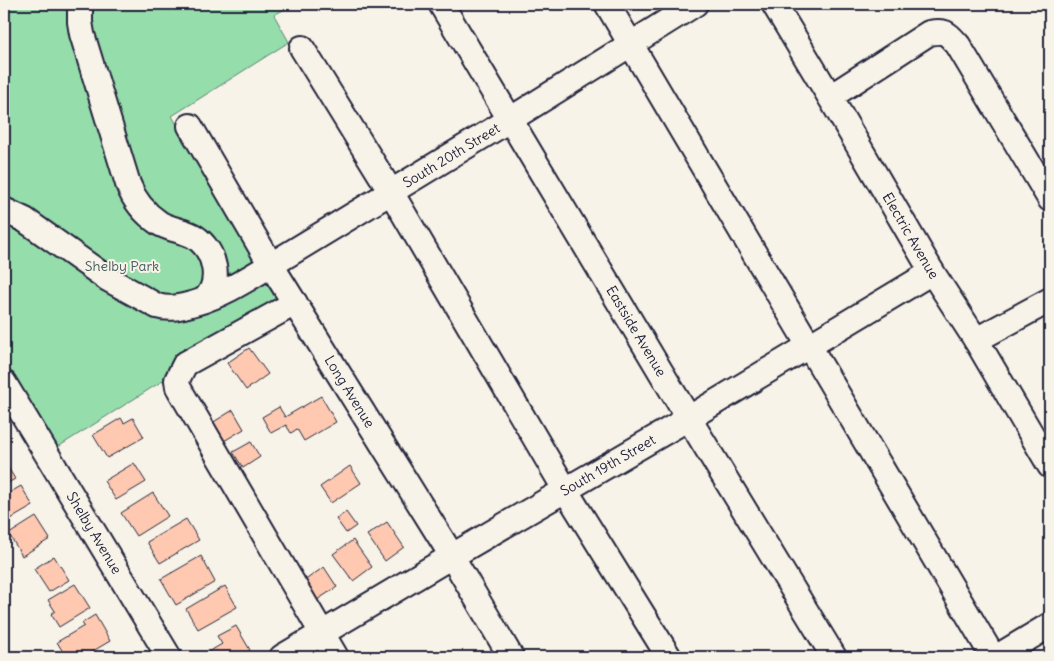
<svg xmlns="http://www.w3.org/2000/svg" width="1054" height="661" viewBox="0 0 1054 661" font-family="Delius,sans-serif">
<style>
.green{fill:#95ddab;stroke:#5c8073}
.building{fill:#fec9b0;stroke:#22223b}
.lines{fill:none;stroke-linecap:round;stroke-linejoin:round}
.minor-casing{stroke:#22223b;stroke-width:28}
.minor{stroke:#f7f3e8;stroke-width:24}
.labels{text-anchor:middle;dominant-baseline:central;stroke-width:4;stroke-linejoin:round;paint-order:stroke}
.street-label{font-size:14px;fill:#22223b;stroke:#f7f3e8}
.park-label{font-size:14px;fill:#445a5d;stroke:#f7f3e8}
</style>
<rect width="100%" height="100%" fill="#f7f3e8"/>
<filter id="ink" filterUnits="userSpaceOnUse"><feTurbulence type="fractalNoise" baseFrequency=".02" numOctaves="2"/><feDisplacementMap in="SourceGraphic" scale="10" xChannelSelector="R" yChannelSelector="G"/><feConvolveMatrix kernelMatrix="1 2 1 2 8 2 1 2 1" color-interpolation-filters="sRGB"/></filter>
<g filter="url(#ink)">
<path class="green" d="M4 4H294L274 15 289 42 172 116 281 306 58 447 24 392 4 404Z"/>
<g class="building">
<path d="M249 348 268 374 246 390 227 363Z"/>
<path d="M321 396 336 422 304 441 297 429 291 433 286 425 271 433 262 417 279 407 285 417Z"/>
<path d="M233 410 244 429 224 441 212 423Z"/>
<path d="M121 418 124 423 133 418 144 437 107 458 93 435Z"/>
<path d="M251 442 260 457 243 468 233 452Z"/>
<path d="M4 461 15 479 4 485Z"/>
<path d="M134 463 146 482 116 500 104 481Z"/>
<path d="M350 466 361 483 331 503 320 487Z"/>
<path d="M21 486 33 506 4 523V496Z"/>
<path d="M153 493 168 516 136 536 121 513Z"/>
<path d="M346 512 356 526 346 533 336 519Z"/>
<path d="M36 517 50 539 22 556 9 534Z"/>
<path d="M186 519 199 540 160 563 147 542Z"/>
<path d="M387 522 404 547 385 561 367 535Z"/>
<path d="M353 540 372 567 353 581 333 554Z"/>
<path d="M54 556 69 580 49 592 34 569Z"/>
<path d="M201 556 215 582 176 605 161 579Z"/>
<path d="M324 567 337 587 317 600 304 581Z"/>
<path d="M75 584 90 608 59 627 51 614 55 611 48 600Z"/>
<path d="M225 586 237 607 198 629 186 609Z"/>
<path d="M95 615 110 641 83 657H66L57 642 84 626 82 623Z"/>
<path d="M236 626 250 650 238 657H207L205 654 222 644 217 636Z"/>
</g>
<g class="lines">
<g class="minor-casing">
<g id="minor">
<path d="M80 4V22L82 34 128 184C134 200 144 213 159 223 170 230 184 230 195 237 215 250 223 283 204 300"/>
<path id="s1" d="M441 4 680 404 834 657"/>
<path d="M607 4 993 657"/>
<path id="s2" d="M774 4 830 97 932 272 976 340 1050 466"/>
<path d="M302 48 391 192 566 491 669 657"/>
<path d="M830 97 929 33C946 30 947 33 958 45L1050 199"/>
<path id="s3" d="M190 126 271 265 444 543 511 657"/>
<path id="s4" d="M4 210 25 220 108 279 157 306C170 310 181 307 195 303 223 295 246 280 271 265L511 119 695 4"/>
<path d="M295 303 185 364 177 380 178 387 336 657"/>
<path d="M976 340 1050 300"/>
<path id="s5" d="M4 383 169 657"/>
<path id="s6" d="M282 657 452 556 689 418 932 272"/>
<path d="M997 657 1050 625"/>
</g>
</g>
<use href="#minor" class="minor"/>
</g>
</g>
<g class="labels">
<g class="street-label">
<text stroke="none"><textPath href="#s4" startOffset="516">South 20th Street</textPath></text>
<text stroke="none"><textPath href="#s2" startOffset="269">Electric Avenue</textPath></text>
<text stroke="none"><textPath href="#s1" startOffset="381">Eastside Avenue</textPath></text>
<text stroke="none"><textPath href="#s3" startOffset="310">Long Avenue</textPath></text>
<text stroke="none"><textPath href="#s6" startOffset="378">South 19th Street</textPath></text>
<text stroke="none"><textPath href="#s5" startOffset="175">Shelby Avenue</textPath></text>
</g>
<g class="park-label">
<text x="122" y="266">Shelby Park</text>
</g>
</g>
<rect width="1054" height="661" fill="none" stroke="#f7f3e8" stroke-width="20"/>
<rect x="10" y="10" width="1034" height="641" fill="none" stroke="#22223b" stroke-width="2" filter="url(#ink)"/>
</svg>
